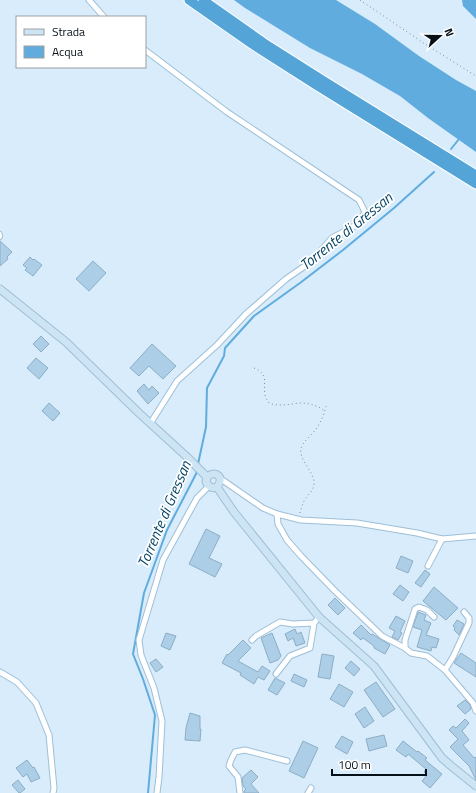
<svg xmlns="http://www.w3.org/2000/svg" width="476" height="793" viewBox="0 0 476 793" font-family="'Titillium Web',sans-serif">
<style>
.water{fill:#60acde}
.lines{fill:none;stroke-linecap:round;stroke-linejoin:round}
.stream{stroke:#60acde;stroke-width:2}
.building{fill:#accee6;stroke:#8cadc4}
.service-casing{stroke:#9ebfd7;stroke-width:4.5}
.minor-casing{stroke:#9ebfd7;stroke-width:7}
.secondary-casing{stroke:#9ebfd7;stroke-width:9}
.motorway-casing{stroke:#fff;stroke-width:11}
.path{stroke:#7b8b97;stroke-width:1;stroke-dasharray:1 3;stroke-linecap:butt}
.service{stroke:#fff;stroke-width:2.5}
.minor{stroke:#fff;stroke-width:5}
.secondary{stroke:#cce4f3;stroke-width:7}
.motorway{stroke:#54a4d8;stroke-width:9}
.labels{text-anchor:middle;dominant-baseline:central;stroke-width:3.5;stroke-linejoin:round;paint-order:stroke}
.water-label{font-size:15px;font-style:italic;fill:#074667;stroke:#fff}
</style>
<rect width="100%" height="100%" fill="#d8ecfb"/>
<g class="water">
<path d="M234 0H336L375 24 419 56 456 80 476 91V152L428 118 400 96 362 74 310 48 245 8Z"/>
<path d="M462 0H476V19L463 6Z"/>
</g>
<g class="lines">
<g class="stream">
<path d="M451 149 459 139"/>
<path d="M198 464 206 427 207 388 224 356 225 348 254 316 300 283 343 250 394 208 434 172"/>
<path d="M148 793 155 715 143 679 133 654 144 593 167 530 196 474 197 470"/>
</g>
</g>
<g class="building">
<path d="M0 241 12 252 7 257 8 259 0 266Z"/>
<path d="M30 257 33 260 34 259 42 265 33 276 25 270 27 268 23 265Z"/>
<path d="M93 261 106 273 89 291 76 279Z"/>
<path d="M41 336 49 344 41 352 33 344Z"/>
<path d="M152 344 176 366 163 379 149 366 139 376 130 368Z"/>
<path d="M36 358 48 368 39 379 27 368Z"/>
<path d="M144 384 149 390 152 386 159 393 148 404 137 391Z"/>
<path d="M49 403 60 413 53 421 42 411Z"/>
<path d="M206 529 220 536 209 558 222 564 215 577 189 564Z"/>
<path d="M401 556 413 561 408 573 396 568Z"/>
<path d="M425 570 430 574 421 587 415 583Z"/>
<path d="M400 585 409 592 403 601 393 594Z"/>
<path d="M434 587 458 608 446 620 423 601Z"/>
<path d="M335 598 345 608 338 615 328 605Z"/>
<path d="M418 612 426 615 424 620 431 623 426 635 439 639 436 648 432 647 431 651 417 647 422 630 413 627Z"/>
<path d="M396 616 405 621 400 632 402 633 398 640 392 637 395 631 389 628Z"/>
<path d="M457 620 464 624 459 635 454 630 455 628 453 626Z"/>
<path d="M361 625 371 635 372 634 390 645 385 654 374 648V646L363 638 361 640 353 633Z"/>
<path d="M295 629 297 634 301 632 305 643 296 646 293 638 288 641 285 634Z"/>
<path d="M166 633 176 636 170 650 161 646Z"/>
<path d="M272 633 281 656 278 660 270 663 261 638Z"/>
<path d="M243 640 251 648 238 661 258 672 262 666 270 671 264 680 258 677 254 684 240 675 241 673 222 663 227 654 228 655Z"/>
<path d="M461 653 476 663V677L454 663Z"/>
<path d="M322 654 334 656 330 679 318 677Z"/>
<path d="M156 659 163 667 156 672 150 663Z"/>
<path d="M351 661 360 669 354 676 345 668Z"/>
<path d="M294 674 307 680 304 687 291 681Z"/>
<path d="M275 678 285 683 277 695 268 690Z"/>
<path d="M376 682 395 709 383 717 364 690Z"/>
<path d="M339 684 353 692 344 707 330 699Z"/>
<path d="M465 700 470 705 471 709 465 714 457 706Z"/>
<path d="M365 707 374 721 364 728 355 714Z"/>
<path d="M190 713 200 716V729H201L200 741 185 740 186 728Z"/>
<path d="M465 719 469 723 462 731 469 740 463 745 474 758 476 757V780L469 766 450 747 458 739 449 730 453 726 456 728Z"/>
<path d="M384 735 387 746 369 751 366 739Z"/>
<path d="M342 736 353 742 347 754 335 747Z"/>
<path d="M303 741 318 748 304 778 289 771Z"/>
<path d="M403 741 417 752 418 751 427 758 425 760 442 774 430 788 422 781 427 775 424 772 426 769 408 754 406 757 396 750Z"/>
<path d="M27 760 33 768 34 767 40 778 31 782 27 774 23 777 16 768Z"/>
<path d="M251 770 258 777 251 784 259 793H244V791L246 789 243 786 242 778Z"/>
<path d="M18 780 25 789 20 793H19L12 785Z"/>
</g>
<g class="lines">
<g class="service-casing">
<path id="service" d="M0 233 1 236 0 238"/>
</g>
<g class="minor-casing">
<g id="minor">
<path d="M89 0 104 17"/>
<path d="M145 50 227 112 359 200 365 212 358 224 332 238 312 261 286 279 246 314 217 345 177 381 150 424"/>
<path d="M221 479 263 508 277 514 301 520 357 523 417 533 442 539 476 536"/>
<path d="M277 514 278 524 287 540 301 556 335 591 382 636 405 648"/>
<path d="M428 566 442 539"/>
<path d="M434 617 427 610 419 607 415 609 405 640V648L411 653 427 656 445 670 473 703 476 711"/>
<path d="M252 640 256 636 280 622 293 624 314 623 319 617"/>
<path d="M445 670 453 657 469 623V618L464 612"/>
<path d="M0 672 17 682 36 703 49 735 54 788 53 793"/>
<path d="M276 674 290 656 310 648 314 623"/>
<path d="M157 793 159 777 162 721 154 688 141 655 139 640 163 560 197 498 209 486"/>
<path d="M240 793 238 777 229 766 231 760 235 752 245 750 287 761"/>
<path d="M308 793 311 788"/>
</g>
</g>
<g class="secondary-casing">
<g id="secondary">
<path d="M0 289 66 342 140 414 186 456 207 477"/>
<path d="M207 477C216 469 225 478 217 487"/>
<path d="M207 477 206 482C209 487 212 489 217 487"/>
<path d="M217 487 223 496 234 512 319 617 374 666 442 758 450 765 476 786"/>
</g>
</g>
<g class="motorway-casing">
<g id="motorway">
<path d="M189 0 252 44 316 85 476 184"/>
<path d="M203 0 264 43 324 81 476 175"/>
</g>
</g>
<g class="path">
<path d="M360 0 425 44 476 76"/>
<path d="M254 368C269 374 263 382 265 394 265 397 267 400 269 403 279 407 290 404 301 403 310 403 318 406 325 411"/>
<path d="M300 513C301 509 302 505 304 501 307 495 314 491 314 483 314 471 299 461 301 449 302 442 312 435 316 429 322 421 324 413 327 404"/>
</g>
<use href="#service" class="service"/>
<use href="#minor" class="minor"/>
<use href="#secondary" class="secondary"/>
<use href="#motorway" class="motorway"/>
</g>
<g class="labels">
<g class="water-label">
<text transform="translate(346 231) rotate(-39)">Torrente di Gressan</text>
<text transform="translate(164 514) rotate(-67)">Torrente di Gressan</text>
</g>
</g>
<rect x="16" y="16" width="130" height="52" fill="#ffffff" stroke="#9b9fa3"/>
<rect x="24" y="29" width="20" height="6" fill="#cce4f3" stroke="#9b9fa3"/>
<text x="52" y="36" font-size="12" fill="#051019">Strada</text>
<rect x="24" y="46" width="20" height="12" fill="#60acde" stroke="#9b9fa3"/>
<text x="52" y="56" font-size="12" fill="#051019">Acqua</text>
<g transform="translate(440 36) rotate(69)" stroke="#ffffff" stroke-width="3" paint-order="stroke">
<path d="M0-3L7 15L0 10L-7 15Z" fill="#051019"/>
<text y="-6" font-size="11" font-weight="bold" text-anchor="middle" fill="#051019">N</text>
</g>
<path d="M332 769v6h94v-6" fill="none" stroke="#051019" stroke-width="2"/>
<text x="338" y="769" font-size="12" fill="#051019" stroke="#ffffff" stroke-width="3" paint-order="stroke">100 m</text>
</svg>
